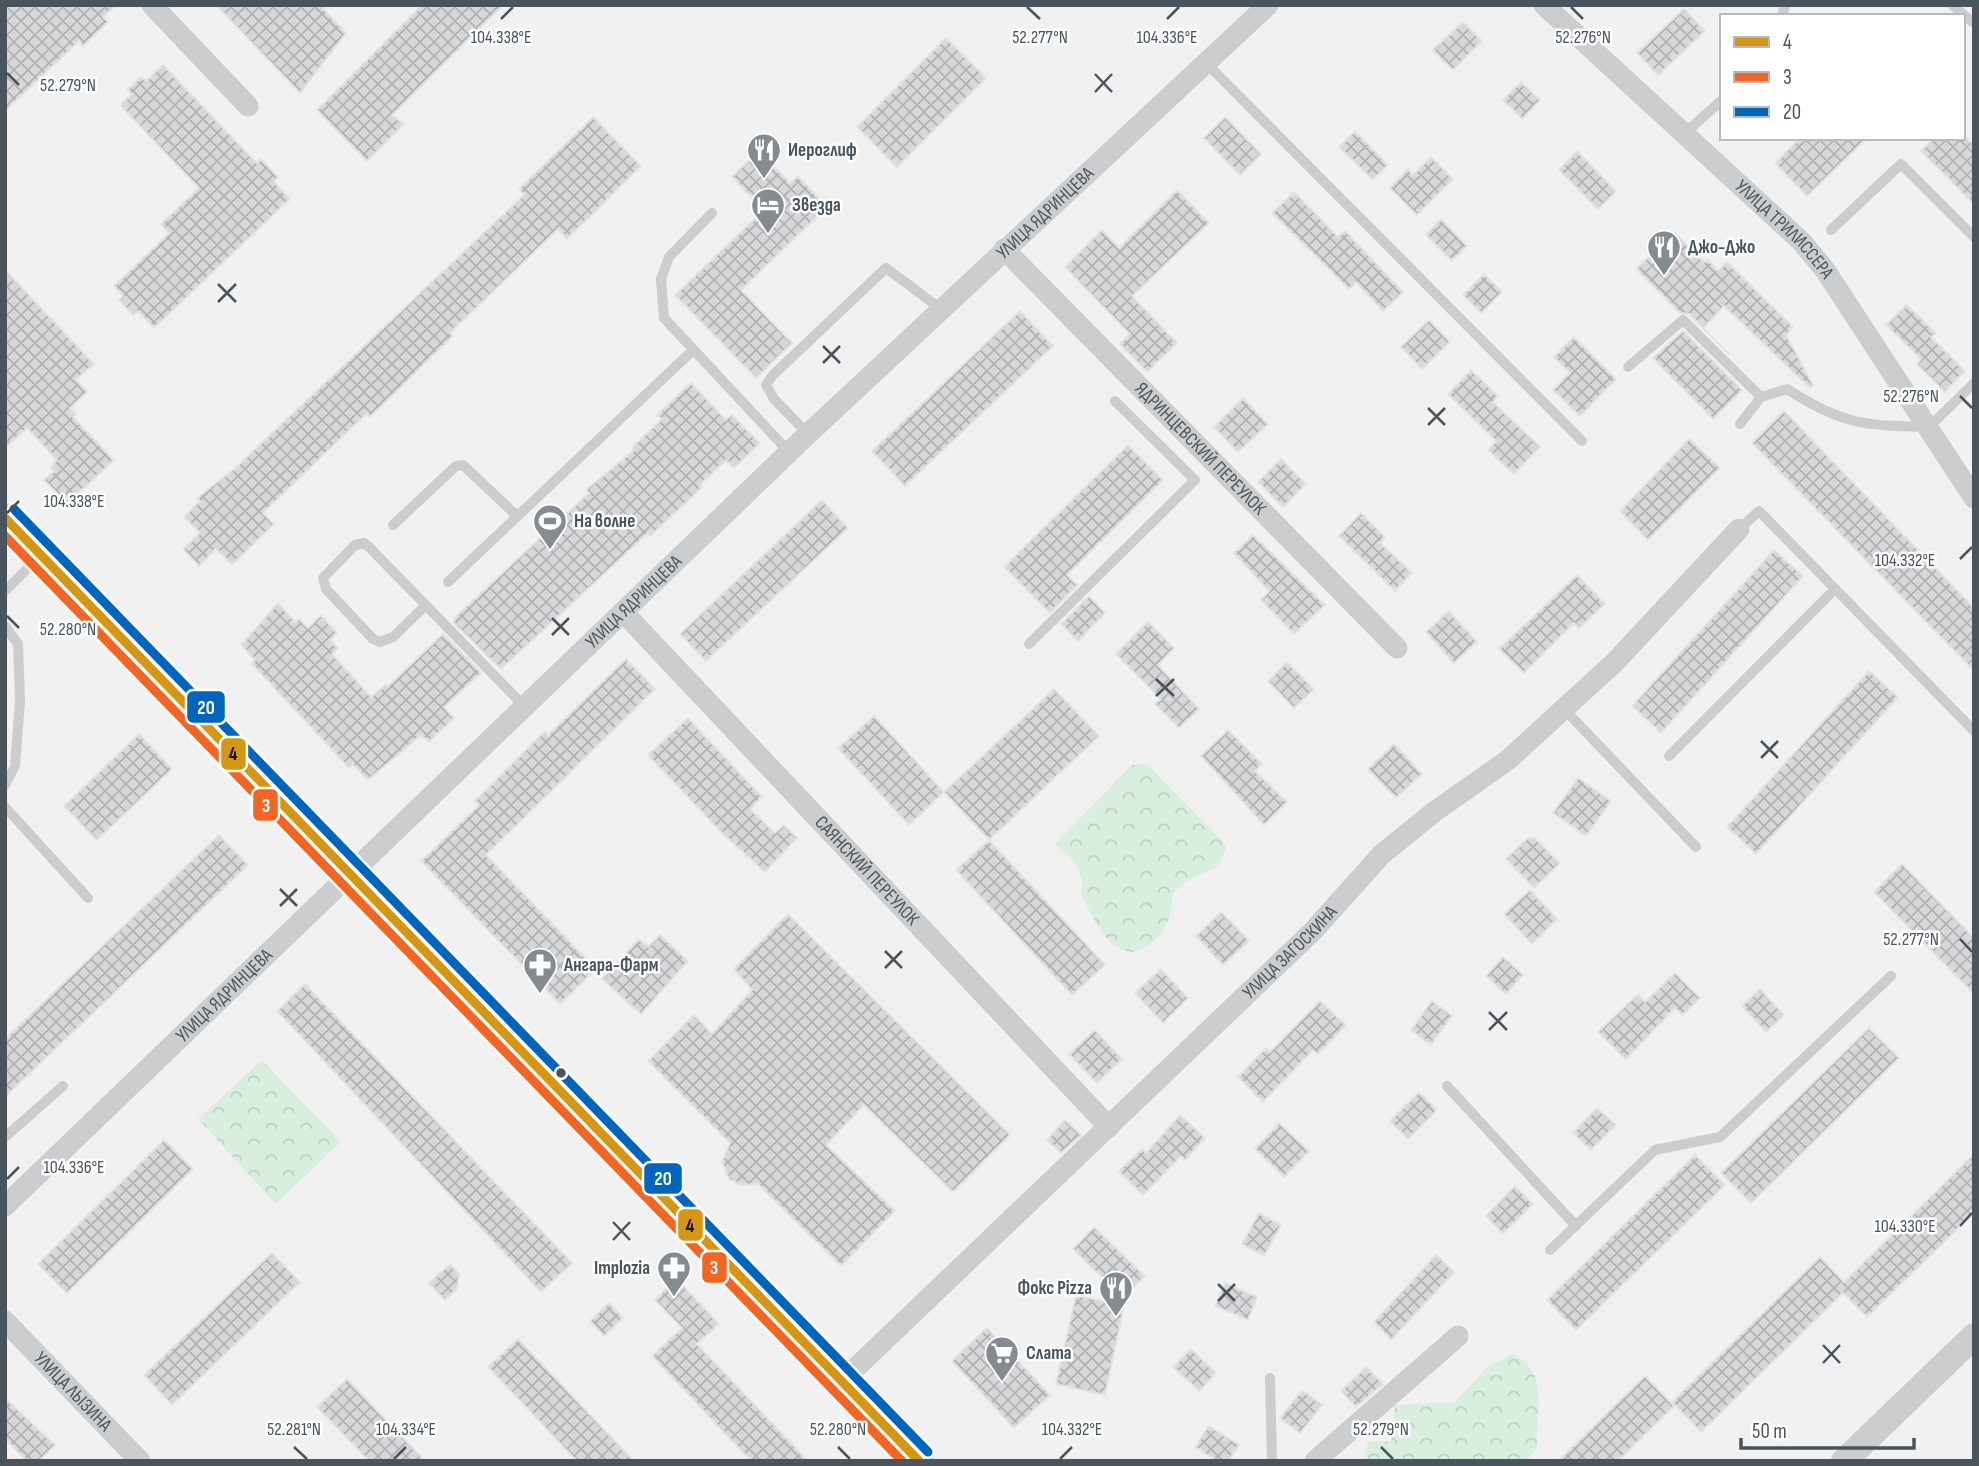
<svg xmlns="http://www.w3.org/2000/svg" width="1979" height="1466" viewBox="0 0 1979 1466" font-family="'Sofia Sans Condensed',sans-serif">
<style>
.forest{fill:url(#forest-crowns)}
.building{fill:url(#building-cross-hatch);stroke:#e3e3e4;stroke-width:2}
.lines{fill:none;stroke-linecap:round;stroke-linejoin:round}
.service{stroke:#cbcdcf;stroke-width:10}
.minor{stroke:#cbcdcf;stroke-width:21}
.tertiary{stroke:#cbcdcf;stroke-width:26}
.secondary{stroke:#ccced0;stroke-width:30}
.bus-1-casing{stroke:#fff;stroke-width:14}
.bus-2-casing{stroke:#fff;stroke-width:14}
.bus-3-casing{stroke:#fff;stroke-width:14}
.bus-1{stroke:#d49613;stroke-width:9}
.bus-2{stroke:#f26522;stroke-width:9}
.bus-3{stroke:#0065bd;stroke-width:9}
.ticks{fill:none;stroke:#49545d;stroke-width:2.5}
.bus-dot{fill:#49545d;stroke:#fff;stroke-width:2.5}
.labels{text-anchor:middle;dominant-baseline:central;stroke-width:5;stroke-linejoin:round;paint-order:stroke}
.poi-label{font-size:19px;font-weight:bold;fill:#49545d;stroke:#fff;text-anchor:start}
.street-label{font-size:19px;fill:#49545d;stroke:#fff}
.ticks-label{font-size:18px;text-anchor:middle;fill:#49545d;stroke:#fff;stroke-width:5;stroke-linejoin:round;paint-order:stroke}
.line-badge{stroke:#fff;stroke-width:2.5}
.badge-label{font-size:19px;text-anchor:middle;font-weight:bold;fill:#fff}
.pale-badge-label{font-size:19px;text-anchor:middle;font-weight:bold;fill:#111}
</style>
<defs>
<pattern id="forest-crowns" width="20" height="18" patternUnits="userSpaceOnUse" patternTransform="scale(1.75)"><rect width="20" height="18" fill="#d8efe0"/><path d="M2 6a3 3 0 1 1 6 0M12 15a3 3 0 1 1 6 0" fill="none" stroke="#bbcfc3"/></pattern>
<pattern id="building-cross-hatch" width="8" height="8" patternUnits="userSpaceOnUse" patternTransform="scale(1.75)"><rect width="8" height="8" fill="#d8d8da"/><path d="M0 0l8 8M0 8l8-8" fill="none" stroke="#b1b2b4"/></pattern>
</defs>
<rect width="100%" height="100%" fill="#f2f1f1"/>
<g class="forest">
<path d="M1147 764 1227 846 1219 866 1187 881 1173 893C1171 916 1168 930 1149 945 1116 970 1091 918 1082 894 1080 889 1083 884 1082 878 1080 865 1064 853 1055 844L1132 765Z"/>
<path d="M262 1060 341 1142 276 1204 198 1119Z"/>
<path d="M1512 1354C1551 1369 1535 1418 1537 1449L1526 1461H1364L1368 1442 1391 1441 1395 1405 1455 1402 1486 1368Z"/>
</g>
<g class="building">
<path d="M5 5H116L103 17 108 22 83 46 79 41 5 111Z"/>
<path d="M216 5H320L346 33 300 93Z"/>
<path d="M422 5H503L392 115 404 124 367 161 317 110Z"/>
<path d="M1684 9 1705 31 1658 75 1637 53Z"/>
<path d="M1463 22 1482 41 1453 70 1433 50Z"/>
<path d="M946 38 986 78 897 167 857 127Z"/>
<path d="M163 65 257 163 261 159 278 177 274 182 290 199 154 328 138 311 133 315 119 300 123 296 114 286 169 233 161 224 199 188 120 105 132 94 127 90 141 77 146 81Z"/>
<path d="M1521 82 1540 100 1522 119 1503 100Z"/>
<path d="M593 117 641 166 567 239 558 229 450 333 453 336 370 417 367 413 263 513 274 524 232 565 216 549 199 566 183 549 200 533 184 517 200 501 197 498 234 469 524 195 519 189Z"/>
<path d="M1225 117 1261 154 1240 175 1204 138Z"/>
<path d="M1355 131 1388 165 1373 180 1339 147Z"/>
<path d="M1800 138H1867L1807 196 1775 163Z"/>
<path d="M1934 138H1967L1974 145V204L1921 151Z"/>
<path d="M759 151 790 183 798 176 827 207 741 290 792 343 756 378 675 295 764 210 732 177Z"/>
<path d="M1577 151 1616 191 1598 209 1559 170Z"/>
<path d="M1431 157 1453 179 1417 215 1390 188 1408 169 1413 175Z"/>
<path d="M1177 190 1209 223 1132 296 1177 343 1147 372 1120 344 1130 334 1065 267 1102 230 1119 248Z"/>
<path d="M1294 192 1338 237 1345 231 1403 292 1383 311 1356 282 1349 289 1272 213Z"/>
<path d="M1441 219 1467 246 1452 261 1426 235Z"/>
<path d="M1674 232 1704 262 1707 259 1718 271 1727 262 1793 327 1786 335 1813 385 1810 388 1724 306 1703 328 1729 354 1689 314 1680 313 1636 269Z"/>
<path d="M5 270 94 364 76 380 87 392 70 408 76 414 73 417 114 460 67 504 44 480 54 471 51 467 57 460 27 428 5 448Z"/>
<path d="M1484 274 1502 292 1481 313 1463 295Z"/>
<path d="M1907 305 1936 333 1931 337 1965 371 1945 392 1917 364 1921 359 1886 325Z"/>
<path d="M1020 311 1053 346 905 486 872 451Z"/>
<path d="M1429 320 1450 342 1422 369 1401 347Z"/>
<path d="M1683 331 1742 390 1713 419 1653 358Z"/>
<path d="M1574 337 1616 379 1580 416 1553 390 1570 373 1554 357Z"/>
<path d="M1471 370 1498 396 1493 402 1540 447 1514 474 1488 450 1496 441 1448 394Z"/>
<path d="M691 383 726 420 732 415 760 443 734 468 726 460 700 485 702 487 694 495 650 536 648 533 501 669 454 623V618L589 493 586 490 634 450 632 447 662 419 657 415Z"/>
<path d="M1243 398 1268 424 1238 452 1214 427Z"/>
<path d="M1784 411 1974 608V671L1752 443Z"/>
<path d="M1689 439 1720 468 1648 540 1620 511Z"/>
<path d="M1128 445 1163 480 1067 575 1077 585 1050 613 1004 567Z"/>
<path d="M1281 459 1306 484 1283 507 1258 482Z"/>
<path d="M822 500 848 528 706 661 680 634Z"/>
<path d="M1361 513 1385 537 1380 543 1412 573 1395 591 1339 536Z"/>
<path d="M1253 535 1325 605 1294 634 1261 600 1269 591 1234 553Z"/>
<path d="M1774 550 1803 576 1661 733 1632 706Z"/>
<path d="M1577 575 1605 604 1579 628 1574 623 1524 673 1499 649Z"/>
<path d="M1089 596 1105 613 1078 641 1061 624Z"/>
<path d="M278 603 295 622 299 619 308 628 321 615 337 633 330 640 338 648 332 654 371 697 386 684 388 686 443 634 481 673 444 707 454 718 429 742 421 735 368 780 353 764 349 768 300 715 252 664 255 660 241 645Z"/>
<path d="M1449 611 1477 642 1454 663 1426 632Z"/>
<path d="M1148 622 1174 648 1158 665 1199 709 1179 728 1155 704 1161 699 1116 654Z"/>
<path d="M626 659 655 689 486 855 596 969 560 1004 421 861 479 805 475 801 545 731 548 735Z"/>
<path d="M1287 662 1314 689 1294 708 1268 681Z"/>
<path d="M1869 671 1898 697 1756 854 1727 827Z"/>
<path d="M1054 689 1099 736 989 840 944 792Z"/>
<path d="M874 716 944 792 909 825 838 748Z"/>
<path d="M688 718 762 797 750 809 775 833 784 825 797 838 765 872 723 834 648 755Z"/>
<path d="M1228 730 1262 764 1255 771 1287 802 1264 825 1201 756Z"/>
<path d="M139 734 172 769 97 840 64 806Z"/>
<path d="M1394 744 1422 774 1396 798 1368 769Z"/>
<path d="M1578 778 1611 801 1586 836 1553 813Z"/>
<path d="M219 835 248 865 5 1097V1039Z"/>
<path d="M1528 838H1535L1560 863 1534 888 1506 859Z"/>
<path d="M989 840 1105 965 1072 995 956 870Z"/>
<path d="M1902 864 1974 938V994L1874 892Z"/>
<path d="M1530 890 1557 919 1532 944 1504 914Z"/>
<path d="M1221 912 1249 941 1223 965 1196 936Z"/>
<path d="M788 914 1010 1135 953 1192 864 1105 826 1145 895 1211 841 1266 758 1184 741 1185 729 1179 722 1162 730 1143 648 1061 694 1015 712 1034 752 990 734 969Z"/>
<path d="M660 935 688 961 641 1014 602 979 639 939 648 947Z"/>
<path d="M1503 957 1523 975 1506 994 1486 976Z"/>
<path d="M1161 969 1188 998 1163 1023 1135 993Z"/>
<path d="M1675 973 1700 998 1682 1015 1675 1008 1626 1059 1598 1032 1638 994 1645 1002Z"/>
<path d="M305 984 572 1263 541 1292 277 1011Z"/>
<path d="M1760 989 1784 1015 1766 1032 1742 1006Z"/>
<path d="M1320 1001 1346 1025 1318 1054 1313 1050 1263 1102 1238 1077 1266 1048 1270 1052Z"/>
<path d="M1432 1001 1452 1016 1431 1045 1411 1030Z"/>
<path d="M1869 1028 1899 1058 1751 1203 1721 1173Z"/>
<path d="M1095 1030 1122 1059 1097 1083 1069 1054Z"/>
<path d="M1419 1092 1437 1110 1408 1139 1390 1121Z"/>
<path d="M1597 1108 1616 1125 1591 1150 1573 1133Z"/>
<path d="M1180 1115 1205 1138 1185 1160 1181 1156 1143 1195 1119 1171 1142 1149 1146 1153Z"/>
<path d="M1065 1120 1081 1135 1061 1153 1047 1140Z"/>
<path d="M1279 1123 1309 1151 1284 1177 1255 1149Z"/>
<path d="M164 1140 193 1169 67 1293 38 1264Z"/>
<path d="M1974 1154V1213L1867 1317 1843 1293 1701 1432 1672 1402 1820 1257 1844 1282Z"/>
<path d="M1695 1155 1725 1185 1576 1330 1547 1300Z"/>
<path d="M1515 1186 1533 1204 1503 1234 1486 1216Z"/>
<path d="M1259 1213 1281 1225 1264 1256 1242 1244Z"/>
<path d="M1094 1227 1145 1276 1123 1298 1073 1249Z"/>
<path d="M272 1253 300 1282 172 1405 144 1375Z"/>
<path d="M1436 1255 1454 1272 1391 1340 1374 1322Z"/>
<path d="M450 1264 459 1274 457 1289 445 1300 429 1283Z"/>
<path d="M676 1278 719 1324 697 1344 808 1461H751L652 1356 682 1328 655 1300Z"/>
<path d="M1225 1283 1257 1297 1248 1320 1215 1306Z"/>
<path d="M1076 1295 1124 1306 1105 1395 1056 1384Z"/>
<path d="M609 1303 623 1318 604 1336 590 1321Z"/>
<path d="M987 1328 1050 1395 1014 1428 952 1361Z"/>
<path d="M518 1339 634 1461H577L488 1367Z"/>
<path d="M1191 1349 1216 1373 1199 1391 1173 1367Z"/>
<path d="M1366 1367 1383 1384 1356 1407 1341 1391Z"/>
<path d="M1645 1376 1674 1406 1618 1461H1558Z"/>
<path d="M347 1379 425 1461H369L317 1407Z"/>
<path d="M1302 1390 1322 1405 1300 1433 1280 1418Z"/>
<path d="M5 1398 55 1445 39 1461H27L5 1439Z"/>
<path d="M1209 1426 1239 1445 1228 1461H1217L1195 1447Z"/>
</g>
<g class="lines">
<g class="service">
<path d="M1952 5 1974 23"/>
<path d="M1782 16 1785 5"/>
<path d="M1207 64 1582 441"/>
<path d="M1684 134 1722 100"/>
<path d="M712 213 669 257 661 279 664 318 789 452"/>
<path d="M1831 230 1901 164 1974 237"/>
<path d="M1628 367 1683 320 1761 397"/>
<path d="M1740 424 1761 397 1787 389C1841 424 1864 426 1929 427L1974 383"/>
<path d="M808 434 774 399 766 385 773 375 886 268 941 309"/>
<path d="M393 525 456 466 463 465 517 516"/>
<path d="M1739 529 1759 511 1974 731"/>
<path d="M448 582 692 351"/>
<path d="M5 591 38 558"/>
<path d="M426 605 393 637 380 642 373 639 326 589 323 578 355 545 364 543 369 547 525 707"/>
<path d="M5 626 18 644 20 700 15 766 5 785"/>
<path d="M1029 644 1195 480 1115 401"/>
<path d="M1564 709 1696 847"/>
<path d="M1669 756 1835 589"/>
<path d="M5 807 88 898"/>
<path d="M1447 1086 1576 1226"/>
<path d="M5 1137 63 1086"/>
<path d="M1550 1250 1655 1150 1720 1137 1891 976"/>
<path d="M1270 1378 1272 1461"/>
</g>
<g class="minor">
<path d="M152 5 248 106"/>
<path id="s1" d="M1544 5 1802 242 1825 270 1974 498"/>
<path id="s2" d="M1004 249 1397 648"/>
<path id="s3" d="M624 613 1109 1127"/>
<path id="s4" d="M5 1206 808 434 1268 5"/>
<path id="s5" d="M5 1321 140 1461"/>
<path id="s6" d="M842 1381 1313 931 1382 854 1434 812 1508 760 1615 662 1739 529"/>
<path d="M1315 1461 1458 1336"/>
</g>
<path class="tertiary" d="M1844 1461 1974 1336"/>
<path class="secondary" d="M5 518 919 1461"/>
<g class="bus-1-casing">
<path id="bus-1" d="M5 518 919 1461"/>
</g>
<g class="bus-2-casing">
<path id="bus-2" d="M5 536 902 1461"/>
</g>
<g class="bus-3-casing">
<path id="bus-3" d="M14 509 928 1452"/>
</g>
<use href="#bus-1" class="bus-1"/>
<use href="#bus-2" class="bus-2"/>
<use href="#bus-3" class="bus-3"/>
</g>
<path class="ticks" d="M1027 7 1040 19M1571 7 1583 19M501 19 513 7M1167 19 1179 7M7 73 19 85M1095 74 1112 92M1095 92 1112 74M218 284 236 302M218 302 236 284M823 346 840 363M823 363 840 346M1960 396 1972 408M1428 408 1445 425M1428 425 1445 408M7 513 19 501M1960 559 1972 547M7 616 19 628M552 618 569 635M552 635 569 618M1156 679 1174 696M1156 696 1174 679M1761 741 1778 758M1761 758 1778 741M280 889 297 906M280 906 297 889M1960 939 1972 952M885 951 902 968M885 968 902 951M1489 1012 1507 1030M1489 1030 1507 1012M7 1179 19 1167M613 1222 630 1240M1960 1226 1972 1213M613 1240 630 1222M1218 1284 1235 1301M1218 1301 1235 1284M1823 1345 1840 1363M1823 1363 1840 1345M294 1447 307 1459M838 1447 850 1459M1381 1447 1393 1459M394 1459 406 1447M1060 1459 1072 1447"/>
<defs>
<g id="restaurant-pin" transform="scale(1.75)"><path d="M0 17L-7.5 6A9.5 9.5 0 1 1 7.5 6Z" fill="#848b91" stroke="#fff"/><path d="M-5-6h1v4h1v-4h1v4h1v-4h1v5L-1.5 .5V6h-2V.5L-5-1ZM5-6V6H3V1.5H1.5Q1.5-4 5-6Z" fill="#fff"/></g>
<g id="hotel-pin" transform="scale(1.75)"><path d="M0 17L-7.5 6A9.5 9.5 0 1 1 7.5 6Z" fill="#848b91" stroke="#fff"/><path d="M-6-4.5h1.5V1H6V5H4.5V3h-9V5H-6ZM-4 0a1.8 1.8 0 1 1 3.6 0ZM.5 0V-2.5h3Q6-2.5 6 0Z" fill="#fff"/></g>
<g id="stadium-pin" transform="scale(1.75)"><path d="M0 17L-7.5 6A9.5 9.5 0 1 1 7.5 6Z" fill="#848b91" stroke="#fff"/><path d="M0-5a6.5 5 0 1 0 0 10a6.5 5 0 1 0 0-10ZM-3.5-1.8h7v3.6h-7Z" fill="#fff"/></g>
<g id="pharmacy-pin" transform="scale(1.75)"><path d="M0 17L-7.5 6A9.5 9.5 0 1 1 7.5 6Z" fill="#848b91" stroke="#fff"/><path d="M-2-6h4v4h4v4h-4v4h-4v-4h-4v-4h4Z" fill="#fff"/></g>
<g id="supermarket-pin" transform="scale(1.75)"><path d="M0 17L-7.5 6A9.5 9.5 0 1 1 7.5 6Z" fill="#848b91" stroke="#fff"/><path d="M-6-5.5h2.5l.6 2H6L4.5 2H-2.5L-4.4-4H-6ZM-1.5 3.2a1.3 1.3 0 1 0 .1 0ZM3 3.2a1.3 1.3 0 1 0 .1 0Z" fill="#fff"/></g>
</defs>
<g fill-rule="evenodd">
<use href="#restaurant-pin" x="764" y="150"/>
<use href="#hotel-pin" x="768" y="205"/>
<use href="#restaurant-pin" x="1664" y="247"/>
<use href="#stadium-pin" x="550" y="521"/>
<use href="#pharmacy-pin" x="540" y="965"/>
<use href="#pharmacy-pin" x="674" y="1268"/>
<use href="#restaurant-pin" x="1116" y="1288"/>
<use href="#supermarket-pin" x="1002" y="1353"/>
</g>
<circle class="bus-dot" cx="561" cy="1073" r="6"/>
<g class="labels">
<g class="poi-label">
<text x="788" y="150">Иероглиф</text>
<text x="792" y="205">Звезда</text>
<text x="1688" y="247">Джо-Джо</text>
<text x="574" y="521">На волне</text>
<text x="564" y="965">Ангара-Фарм</text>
<text x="650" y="1268" text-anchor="end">Implozia</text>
<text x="1092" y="1288" text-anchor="end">Фокс Pizza</text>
<text x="1026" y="1353">Слата</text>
</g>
<g class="street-label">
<text stroke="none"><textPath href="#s4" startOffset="1438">УЛИЦА ЯДРИНЦЕВА</textPath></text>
<text stroke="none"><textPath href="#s1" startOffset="329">УЛИЦА ТРИЛИССЕРА</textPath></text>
<text stroke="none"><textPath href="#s2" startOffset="280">ЯДРИНЦЕВСКИЙ ПЕРЕУЛОК</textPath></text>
<text stroke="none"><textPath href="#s4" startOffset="872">УЛИЦА ЯДРИНЦЕВА</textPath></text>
<text stroke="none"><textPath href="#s3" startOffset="354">САЯНСКИЙ ПЕРЕУЛОК</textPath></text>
<text stroke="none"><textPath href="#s6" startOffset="620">УЛИЦА ЗАГОСКИНА</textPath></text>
<text stroke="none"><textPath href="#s4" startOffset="304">УЛИЦА ЯДРИНЦЕВА</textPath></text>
<text stroke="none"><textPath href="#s5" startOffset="98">УЛИЦА ЛЫЗИНА</textPath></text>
</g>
</g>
<g class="ticks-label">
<text x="501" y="43">104.338°E</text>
<text x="1040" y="43">52.277°N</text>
<text x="1167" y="43">104.336°E</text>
<text x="1583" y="43">52.276°N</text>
<text x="68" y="91">52.279°N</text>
<text x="1911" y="402">52.276°N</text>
<text x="74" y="507">104.338°E</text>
<text x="1905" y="566">104.332°E</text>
<text x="68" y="635">52.280°N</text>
<text x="1911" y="945">52.277°N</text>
<text x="74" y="1173">104.336°E</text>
<text x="1905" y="1232">104.330°E</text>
<text x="1072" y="1435">104.332°E</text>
<text x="294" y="1435">52.281°N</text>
<text x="406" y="1435">104.334°E</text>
<text x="838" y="1435">52.280°N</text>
<text x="1381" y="1435">52.279°N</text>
</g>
<g class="line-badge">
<rect x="186" y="690" width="40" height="34" rx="7" fill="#0065bd"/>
<rect x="220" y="737" width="27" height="34" rx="7" fill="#d49613"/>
<rect x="252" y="788" width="27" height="34" rx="7" fill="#f26522"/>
<rect x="643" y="1162" width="40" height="33" rx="7" fill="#0065bd"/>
<rect x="677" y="1208" width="27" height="34" rx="7" fill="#d49613"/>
<rect x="701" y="1251" width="27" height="33" rx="7" fill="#f26522"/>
</g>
<g class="badge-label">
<text x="206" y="714">20</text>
<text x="266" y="812">3</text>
<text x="663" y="1185">20</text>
<text x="714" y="1274">3</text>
</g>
<g class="pale-badge-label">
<text x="233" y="760">4</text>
<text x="690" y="1232">4</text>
</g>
<rect width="1979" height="1466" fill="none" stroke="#49545d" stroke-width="14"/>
<rect x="1720" y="14" width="245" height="126" fill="#ffffff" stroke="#b6bbbe" stroke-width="2"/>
<rect x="1734" y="37" width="35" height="10" fill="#d49613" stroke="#b6bbbe" stroke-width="2"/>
<text x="1783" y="49" font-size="21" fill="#49545d">4</text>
<rect x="1734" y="72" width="35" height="10" fill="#f26522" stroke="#b6bbbe" stroke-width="2"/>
<text x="1783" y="84" font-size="21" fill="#49545d">3</text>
<rect x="1734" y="107" width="35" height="10" fill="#0065bd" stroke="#b6bbbe" stroke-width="2"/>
<text x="1783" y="119" font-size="21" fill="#49545d">20</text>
<path d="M1741 1438v10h173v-10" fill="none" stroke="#49545d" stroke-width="3.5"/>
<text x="1752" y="1438" font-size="21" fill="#49545d" stroke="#ffffff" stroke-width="5" paint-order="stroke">50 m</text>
</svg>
